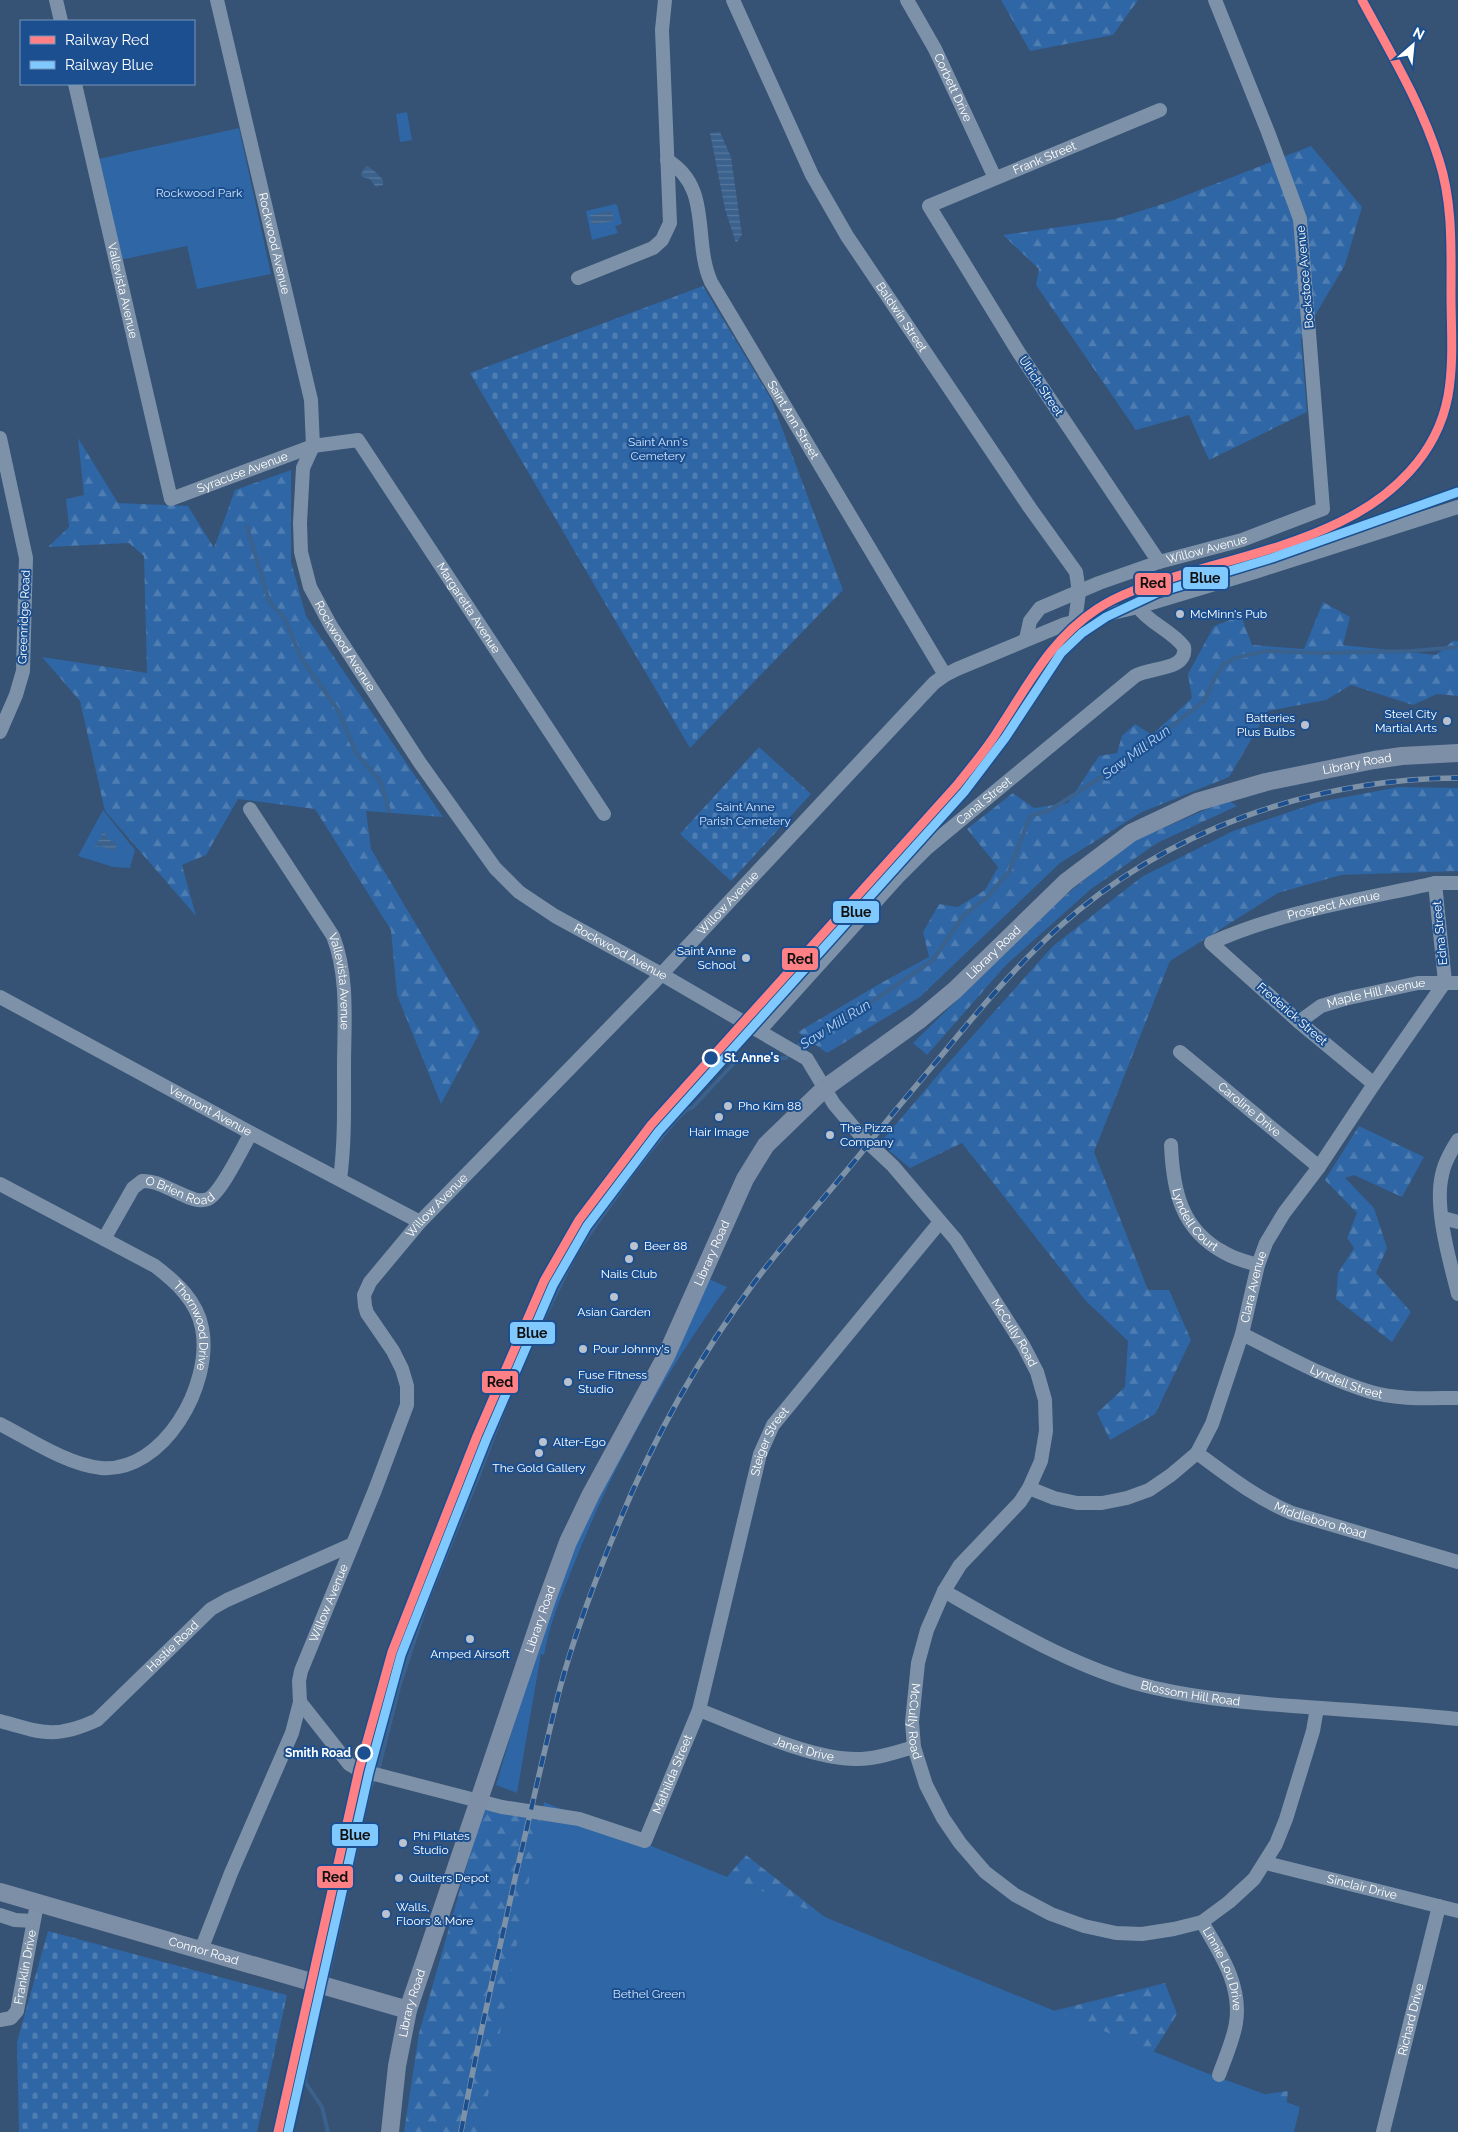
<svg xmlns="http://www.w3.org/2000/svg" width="1458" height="2132" viewBox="0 0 1458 2132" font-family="Raleway,sans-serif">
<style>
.forest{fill:url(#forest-firs)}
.cemetery{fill:url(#cemetery-stones)}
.green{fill:#2f66a5}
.water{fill:url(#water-rules)}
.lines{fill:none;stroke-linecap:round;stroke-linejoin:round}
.stream{stroke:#3b618d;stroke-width:4}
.minor{stroke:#7d92a8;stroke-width:14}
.major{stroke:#7d8ea7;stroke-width:18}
.rail-casing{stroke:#7e92a7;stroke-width:5.5}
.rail{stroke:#1b4f8f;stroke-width:4;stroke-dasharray:11;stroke-linecap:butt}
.rail-1-casing{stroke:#1b4f8f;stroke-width:12}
.rail-2-casing{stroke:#1b4f8f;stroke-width:12}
.rail-1{stroke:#ff8085;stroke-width:9}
.rail-2{stroke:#80c9ff;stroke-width:9}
.poi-dot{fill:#b9c2ce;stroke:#1b4f8f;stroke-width:2}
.stop-dot{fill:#1b4f8f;stroke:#fff;stroke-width:2.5}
.labels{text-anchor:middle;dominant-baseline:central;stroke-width:4;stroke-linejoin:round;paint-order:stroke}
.street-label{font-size:12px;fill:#fff;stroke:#1b4f8f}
.park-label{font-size:12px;fill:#cfe3fa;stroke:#1b4f8f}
.poi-label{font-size:12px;fill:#fff;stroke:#1b4f8f;text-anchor:start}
.stop-label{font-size:12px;font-weight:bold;fill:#fff;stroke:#1b4f8f;text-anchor:start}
.water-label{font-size:14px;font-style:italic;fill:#b5d3f5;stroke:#1b4f8f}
.line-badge{stroke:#1b4f8f;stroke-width:2}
.pale-badge-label{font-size:14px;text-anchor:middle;font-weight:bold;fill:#111}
</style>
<defs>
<pattern id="forest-firs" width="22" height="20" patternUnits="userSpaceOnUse" patternTransform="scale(1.25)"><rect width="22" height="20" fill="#2f66a5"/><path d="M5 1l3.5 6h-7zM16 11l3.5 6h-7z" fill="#4e7db2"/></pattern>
<pattern id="cemetery-stones" width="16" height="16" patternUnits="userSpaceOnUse" patternTransform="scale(1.25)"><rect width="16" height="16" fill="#2f66a5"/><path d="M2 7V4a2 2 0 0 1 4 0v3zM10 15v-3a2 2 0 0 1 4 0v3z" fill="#4e7db2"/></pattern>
<pattern id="water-rules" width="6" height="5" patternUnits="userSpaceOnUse" patternTransform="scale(1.25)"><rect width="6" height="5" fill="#3b618d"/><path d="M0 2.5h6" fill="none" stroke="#58799e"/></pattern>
</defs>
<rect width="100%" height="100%" fill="#365274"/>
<g class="forest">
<path d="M1001 0H1138L1113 35 1030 51Z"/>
<path d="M1311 146 1362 207 1345 265 1301 339 1307 412 1209 460 1189 415 1136 430 1036 285 1039 269 1003 235 1115 219 1169 202Z"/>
<path d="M78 438 118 503 188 506 214 548 235 490 291 470V562L306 616 443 817 366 811 371 849 480 1032 441 1104 397 995 391 930 315 809 238 799 206 855 182 865 196 916 105 811 80 701 42 657 147 673 144 556 129 543 48 547 69 527 66 499 84 495Z"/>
<path d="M1323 602 1350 617 1343 645 1436 655 1453 641H1458V696L1437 694 1413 705 1351 685 1326 700 1268 711 1229 777 1142 812 1060 863 920 997 827 1053 798 1032 881 983 929 957 923 932 939 904 958 907 985 890 998 867 967 829 1013 793 1034 808 1068 803 1099 756 1117 753 1122 736 1135 724 1152 735 1192 698 1188 674 1214 626 1241 616 1252 645 1304 649Z"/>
<path d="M1399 787 1458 788V871L1341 875 1278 893 1170 961 1094 1152 1148 1290H1169L1191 1340 1155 1414 1110 1440 1097 1413 1125 1387 1128 1341 1085 1300 962 1143 910 1168 880 1143 943 1069 1053 946 1143 876 1233 831 1319 802Z"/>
<path d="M1228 800 1237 806 1157 843 1091 889 1006 965 927 1055 913 1043 1061 899 1131 842Z"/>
<path d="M1359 1126 1424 1157 1402 1197 1354 1175 1345 1178 1374 1208 1387 1248 1376 1273 1411 1312 1392 1342 1336 1299 1338 1273 1354 1248 1347 1238 1357 1213 1325 1180Z"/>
<path d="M483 1809 570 1826 720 1885 746 1855 855 1941 1041 2014 1165 1983 1177 2014 1143 2069 1205 2103 1288 2091 1283 2132H404L419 2033Z"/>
</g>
<g class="cemetery">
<path d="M703 286 771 399 843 590 690 748 470 373Z"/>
<path d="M759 747 811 794 731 881 680 834Z"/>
<path d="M48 1931 287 1995 257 2132H19L17 2042Z"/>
</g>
<g class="green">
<path d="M407 112 412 140 400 142 396 114Z"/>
<path d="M239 128 271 274 197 289 187 246 120 260 98 159Z"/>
<path d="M615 204 617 205 622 224 615 226 618 233 592 240 586 211Z"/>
<path d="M103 810 135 850 130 868 113 867 78 856Z"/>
<path d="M709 1279 727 1287C664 1374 611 1469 572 1569 561 1597 549 1625 544 1655L541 1654 517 1793 496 1785 540 1637 589 1513Z"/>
<path d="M544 1802 1204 2072 1300 2107 1294 2132H481Z"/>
</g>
<g class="water">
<path d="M720 132 731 157 742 235 736 243 725 209 710 133Z"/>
<path d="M366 166C370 166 380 176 383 180V185L376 187 370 179 362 177 361 174Z"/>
<path d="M612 210 614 221 592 225 590 215Z"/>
<path d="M101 832H104L108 839 117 844 114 851 101 846 95 847V845L102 836Z"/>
</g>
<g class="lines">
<g class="stream">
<path d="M247 527 269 601 285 619 301 658 338 710 356 753 381 782 389 811"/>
<path d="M795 1048 802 1042 876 999 933 960 963 916 988 896 1009 872 1030 816 1050 810 1131 758 1204 701 1216 676 1224 664 1235 658 1266 651 1322 653 1411 651 1458 647"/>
<path d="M327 1981 369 1791 379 1767 399 1687 428 1599 477 1480 520 1367 576 1253 635 1170 674 1122 685 1111 693 1107 737 1060 786 1058 790 1053"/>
<path d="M324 1990 313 2034 305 2082 322 2107 328 2132"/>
</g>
<g class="minor">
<path d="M56 0 61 21"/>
<path id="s1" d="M217 0 311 400 313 446 303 468 300 523 301 552 310 587 331 626 420 763 495 868 519 892 555 916 661 974 807 1059 834 1104 861 1136 893 1166 956 1240 1023 1345 1037 1372 1045 1400 1046 1431 1041 1461 1029 1488 1020 1502 960 1565 944 1591 927 1630 918 1663 912 1722 914 1747 926 1785 943 1818 960 1843 985 1872 1015 1895 1051 1914 1084 1926 1116 1933 1142 1934 1174 1929 1202 1922 1229 1902 1254 1879 1276 1844 1286 1819 1313 1731 1317 1708"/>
<path id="s2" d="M733 0 812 175 847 236 1030 508 1076 572 1079 592 1075 621"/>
<path id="s3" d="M907 0 935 49 995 178"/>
<path id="s4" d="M75 84 171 499 313 446 358 440 604 814"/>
<path id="s5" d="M667 160C713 188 692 239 711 282L945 675"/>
<path d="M578 278 653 248 662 240 670 223 662 30 665 0"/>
<path d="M0 438 26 558 23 671 16 695 0 732"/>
<path id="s6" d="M1159 562 1019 353 929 206 1160 110"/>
<path id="s7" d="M1026 639 1030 621 1040 608 1099 583 1159 562 1242 540 1323 509 1300 219 1268 132 1215 0"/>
<path id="s8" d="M250 809 333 936C349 977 344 1025 344 1068 344 1105 345 1142 340 1179"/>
<path id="s9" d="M0 997 251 1133 420 1222"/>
<path id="s10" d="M1299 1022 1321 1006 1344 999 1418 983H1458"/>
<path id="s11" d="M760 1030 898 877 927 848 1135 676C1149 667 1188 671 1184 647 1171 630 1150 624 1138 607"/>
<path id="s12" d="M1180 1052 1319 1167"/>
<path id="s13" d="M1374 1084 1299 1022 1211 943C1282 911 1360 900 1435 883H1458"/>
<path d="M1458 1140C1451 1151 1444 1163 1442 1175 1434 1208 1450 1262 1458 1294"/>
<path id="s14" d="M1171 1145C1173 1191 1181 1230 1225 1253 1235 1259 1247 1262 1258 1265"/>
<path id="s15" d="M0 1184 155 1266C176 1282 197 1301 202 1328 213 1384 164 1473 101 1468 68 1465 29 1439 0 1424"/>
<path d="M1443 1218 1458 1222"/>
<path id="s16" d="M104 1239 133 1188 142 1181C155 1180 167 1188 179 1193 188 1197 198 1203 208 1199 221 1193 243 1147 251 1133"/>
<path id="s17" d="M1242 1334C1283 1354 1326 1379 1371 1392 1399 1400 1429 1398 1458 1398"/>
<path id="s18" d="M1197 1453C1228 1476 1256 1498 1292 1513L1458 1562"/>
<path id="s19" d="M1029 1488 1054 1498 1077 1503H1102L1127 1498 1149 1490 1171 1475 1197 1453 1212 1424 1242 1334 1258 1265 1266 1243 1284 1213 1319 1167 1374 1084 1445 982 1435 883"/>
<path id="s20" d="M944 1591C1005 1626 1067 1663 1135 1683 1186 1697 1239 1702 1292 1706 1347 1710 1403 1713 1458 1719"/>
<path id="s21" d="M300 1702 349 1764 359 1770 502 1807 579 1819 645 1841 699 1710 760 1454 773 1425 940 1222"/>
<path id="s22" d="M699 1710C744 1727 811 1760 858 1759 877 1759 896 1752 914 1747"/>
<path id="s23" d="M0 1721C42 1733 56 1739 97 1720L211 1609 227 1600 351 1545"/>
<path id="s24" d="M1266 1863 1458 1911"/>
<path d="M0 1915 15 1920 33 1921"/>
<path id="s25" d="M1202 1922C1220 1953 1242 1985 1236 2023 1233 2041 1225 2058 1219 2075"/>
<path id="s26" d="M201 1950 231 1873 292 1733 300 1702 299 1681 301 1671 375 1490 407 1405V1386L402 1369 393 1351 367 1313 365 1306 364 1295 370 1282 420 1222 655 981 934 683 945 675 957 669 1065 624 1138 607 1258 571 1458 507"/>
<path id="s27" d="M0 2020 11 2018 17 2011 37 1904"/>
<path id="s28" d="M1383 2132 1439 1906"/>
</g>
<g class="major">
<path id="s29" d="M0 1892 408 2010"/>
<path id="s30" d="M390 2132 397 2066 408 2010 546 1602 568 1542 591 1494 666 1356 745 1179 766 1145 825 1088 918 1021 955 990 1066 882 1131 833 1197 802 1266 782 1374 760 1402 756 1458 753"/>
</g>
<g class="rail-casing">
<path id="rail" d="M461 2132C477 2045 497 1960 516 1874 531 1812 544 1750 560 1688 575 1632 596 1578 618 1525 653 1439 700 1355 756 1280 791 1234 830 1192 866 1147 890 1116 916 1086 941 1056 978 1011 1015 967 1058 928 1166 830 1313 779 1458 778"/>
</g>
<use href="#rail" class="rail"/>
<g class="rail-1-casing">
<path id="rail-1" d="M278 2132 359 1770 392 1652 477 1436 544 1281 579 1220 651 1125 957 785C971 767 987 749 999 729 1029 684 1050 640 1097 609 1124 591 1156 583 1187 573 1238 558 1291 546 1340 522 1392 497 1437 455 1448 396 1454 362 1451 328 1451 294 1451 249 1453 203 1439 160 1421 103 1390 52 1362 0"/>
</g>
<g class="rail-2-casing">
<path id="rail-2" d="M288 2132 369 1772 401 1655 486 1440 553 1285 587 1226 659 1131 964 792 1005 738 1061 653 1082 633 1106 617 1157 593 1272 558 1458 492"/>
</g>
<use href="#rail-1" class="rail-1"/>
<use href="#rail-2" class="rail-2"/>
</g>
<g class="poi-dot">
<circle cx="1180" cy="614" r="5"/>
<circle cx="1447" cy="721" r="5"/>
<circle cx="1305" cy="725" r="5"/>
<circle cx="746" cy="958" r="5"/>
<circle cx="728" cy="1106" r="5"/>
<circle cx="719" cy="1117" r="5"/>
<circle cx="830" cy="1135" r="5"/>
<circle cx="634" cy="1246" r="5"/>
<circle cx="629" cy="1259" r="5"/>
<circle cx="614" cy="1297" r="5"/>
<circle cx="583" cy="1349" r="5"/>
<circle cx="568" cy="1382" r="5"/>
<circle cx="543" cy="1442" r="5"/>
<circle cx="539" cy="1453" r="5"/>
<circle cx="470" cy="1639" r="5"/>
<circle cx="403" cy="1843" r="5"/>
<circle cx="399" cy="1878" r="5"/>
<circle cx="386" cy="1914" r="5"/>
</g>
<g class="stop-dot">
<circle cx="711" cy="1058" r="8"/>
<circle cx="364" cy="1753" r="8"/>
</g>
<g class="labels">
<g class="street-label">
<text stroke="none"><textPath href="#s3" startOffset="99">Corbett Drive</textPath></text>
<text stroke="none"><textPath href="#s6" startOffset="549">Frank Street</textPath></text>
<text stroke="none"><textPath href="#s1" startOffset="250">Rockwood Avenue</textPath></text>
<text transform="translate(1305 277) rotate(-95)">Bockstoce Avenue</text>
<text stroke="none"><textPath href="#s4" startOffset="212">Vallevista Avenue</textPath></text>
<text stroke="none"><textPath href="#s2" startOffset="360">Baldwin Street</textPath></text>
<text transform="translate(1041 386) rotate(56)">Ulrich Street</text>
<text stroke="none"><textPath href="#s5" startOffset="295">Saint Ann Street</textPath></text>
<text stroke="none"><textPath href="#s4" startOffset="502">Syracuse Avenue</textPath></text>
<text stroke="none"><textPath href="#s7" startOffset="212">Willow Avenue</textPath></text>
<text stroke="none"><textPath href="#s4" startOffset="824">Margaretta Avenue</textPath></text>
<text transform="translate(24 617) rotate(-88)">Greenridge Road</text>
<text stroke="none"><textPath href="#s1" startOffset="670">Rockwood Avenue</textPath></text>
<text stroke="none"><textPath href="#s30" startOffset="1781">Library Road</textPath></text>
<text stroke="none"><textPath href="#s11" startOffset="321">Canal Street</textPath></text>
<text stroke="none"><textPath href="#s26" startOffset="1242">Willow Avenue</textPath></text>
<text stroke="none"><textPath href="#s13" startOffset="344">Prospect Avenue</textPath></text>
<text transform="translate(1440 933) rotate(-96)">Edna Street</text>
<text stroke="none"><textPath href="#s1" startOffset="1090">Rockwood Avenue</textPath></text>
<text stroke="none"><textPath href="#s30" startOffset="1361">Library Road</textPath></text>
<text stroke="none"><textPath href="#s8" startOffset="198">Vallevista Avenue</textPath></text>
<text stroke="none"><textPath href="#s10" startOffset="84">Maple Hill Avenue</textPath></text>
<text transform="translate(1292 1014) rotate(41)">Frederick Street</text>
<text stroke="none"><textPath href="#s12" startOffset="90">Caroline Drive</textPath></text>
<text stroke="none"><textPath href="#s9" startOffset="239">Vermont Avenue</textPath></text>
<text stroke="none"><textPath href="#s16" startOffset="110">O Brien Road</textPath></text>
<text stroke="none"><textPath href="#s26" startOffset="822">Willow Avenue</textPath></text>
<text stroke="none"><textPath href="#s14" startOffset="81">Lyndell Court</textPath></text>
<text stroke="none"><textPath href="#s30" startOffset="941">Library Road</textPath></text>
<text stroke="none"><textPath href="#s19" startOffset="361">Clara Avenue</textPath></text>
<text stroke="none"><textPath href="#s15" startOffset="250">Thornwood Drive</textPath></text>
<text stroke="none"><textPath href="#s1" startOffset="1650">McCully Road</textPath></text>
<text stroke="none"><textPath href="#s17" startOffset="115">Lyndell Street</textPath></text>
<text stroke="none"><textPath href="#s21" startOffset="806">Steiger Street</textPath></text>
<text stroke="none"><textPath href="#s18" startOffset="142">Middleboro Road</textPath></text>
<text stroke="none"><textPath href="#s26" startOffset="372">Willow Avenue</textPath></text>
<text stroke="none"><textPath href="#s30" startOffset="536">Library Road</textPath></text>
<text stroke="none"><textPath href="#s23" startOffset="206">Hastie Road</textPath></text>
<text stroke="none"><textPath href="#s20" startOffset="269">Blossom Hill Road</textPath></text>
<text stroke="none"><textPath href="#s1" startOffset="2085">McCully Road</textPath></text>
<text stroke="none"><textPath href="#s22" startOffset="112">Janet Drive</textPath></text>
<text stroke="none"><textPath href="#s21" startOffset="458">Mathilda Street</textPath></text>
<text stroke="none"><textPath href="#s24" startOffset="99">Sinclair Drive</textPath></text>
<text stroke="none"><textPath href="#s29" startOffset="212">Connor Road</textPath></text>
<text stroke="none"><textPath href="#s27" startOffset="65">Franklin Drive</textPath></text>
<text stroke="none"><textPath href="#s25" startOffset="52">Linnie Lou Drive</textPath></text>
<text stroke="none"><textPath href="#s30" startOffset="131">Library Road</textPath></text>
<text stroke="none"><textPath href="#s28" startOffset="116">Richard Drive</textPath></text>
</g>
<g class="park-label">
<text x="199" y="193">Rockwood Park</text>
<text x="658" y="442">Saint Ann's<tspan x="658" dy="14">Cemetery</tspan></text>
<text x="745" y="807">Saint Anne<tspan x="745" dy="14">Parish Cemetery</tspan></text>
<text x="649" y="1994">Bethel Green</text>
</g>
<g class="poi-label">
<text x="1190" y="614">McMinn's Pub</text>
<text x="1437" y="714" text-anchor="end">Steel City<tspan x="1437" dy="14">Martial Arts</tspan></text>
<text x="1295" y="718" text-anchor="end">Batteries<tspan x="1295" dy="14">Plus Bulbs</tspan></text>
<text x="736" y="951" text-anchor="end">Saint Anne<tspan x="736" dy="14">School</tspan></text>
<text x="738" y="1106">Pho Kim 88</text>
<text x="840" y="1128">The Pizza<tspan x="840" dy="14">Company</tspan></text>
<text x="719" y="1132" text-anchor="middle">Hair Image</text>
<text x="644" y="1246">Beer 88</text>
<text x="629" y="1274" text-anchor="middle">Nails Club</text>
<text x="614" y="1312" text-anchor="middle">Asian Garden</text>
<text x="593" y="1349">Pour Johnny's</text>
<text x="578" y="1375">Fuse Fitness<tspan x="578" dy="14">Studio</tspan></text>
<text x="553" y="1442">Alter-Ego</text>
<text x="539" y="1468" text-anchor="middle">The Gold Gallery</text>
<text x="470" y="1654" text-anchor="middle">Amped Airsoft</text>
<text x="413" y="1836">Phi Pilates<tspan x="413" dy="14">Studio</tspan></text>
<text x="409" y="1878">Quilters Depot</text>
<text x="396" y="1907">Walls,<tspan x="396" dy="14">Floors &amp; More</tspan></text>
</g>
<g class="stop-label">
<text x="724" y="1058">St. Anne's</text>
<text x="351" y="1753" text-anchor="end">Smith Road</text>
</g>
<g class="water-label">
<text transform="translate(1136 752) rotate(-36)">Saw Mill Run</text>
<text transform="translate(835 1024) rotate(-32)">Saw Mill Run</text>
</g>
</g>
<g class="line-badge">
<rect x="1182" y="566" width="47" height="24" rx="5" fill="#80c9ff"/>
<rect x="1134" y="572" width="38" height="24" rx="5" fill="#ff8085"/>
<rect x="832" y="900" width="48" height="24" rx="5" fill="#80c9ff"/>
<rect x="781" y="947" width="38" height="24" rx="5" fill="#ff8085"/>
<rect x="509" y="1321" width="47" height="24" rx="5" fill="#80c9ff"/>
<rect x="481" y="1370" width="38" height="24" rx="5" fill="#ff8085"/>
<rect x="331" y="1823" width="48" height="24" rx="5" fill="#80c9ff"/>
<rect x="316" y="1865" width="38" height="24" rx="5" fill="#ff8085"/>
</g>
<g class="pale-badge-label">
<text x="1205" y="583">Blue</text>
<text x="1153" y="588">Red</text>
<text x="856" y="917">Blue</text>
<text x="800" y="964">Red</text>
<text x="532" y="1338">Blue</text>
<text x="500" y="1387">Red</text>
<text x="355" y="1840">Blue</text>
<text x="335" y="1882">Red</text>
</g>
<rect x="20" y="20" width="175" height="65" fill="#1b4f8f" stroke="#7695bc"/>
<rect x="30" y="36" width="25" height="8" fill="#ff8085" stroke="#7695bc"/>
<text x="65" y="45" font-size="15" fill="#ffffff">Railway Red</text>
<rect x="30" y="61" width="25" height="8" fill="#80c9ff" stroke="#7695bc"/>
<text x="65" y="70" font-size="15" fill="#ffffff">Railway Blue</text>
<g transform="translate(1413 45) rotate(27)" stroke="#1b4f8f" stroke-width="4" paint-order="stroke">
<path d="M0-4L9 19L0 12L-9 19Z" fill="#ffffff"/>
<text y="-8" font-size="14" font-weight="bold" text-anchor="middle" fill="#ffffff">N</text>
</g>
</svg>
